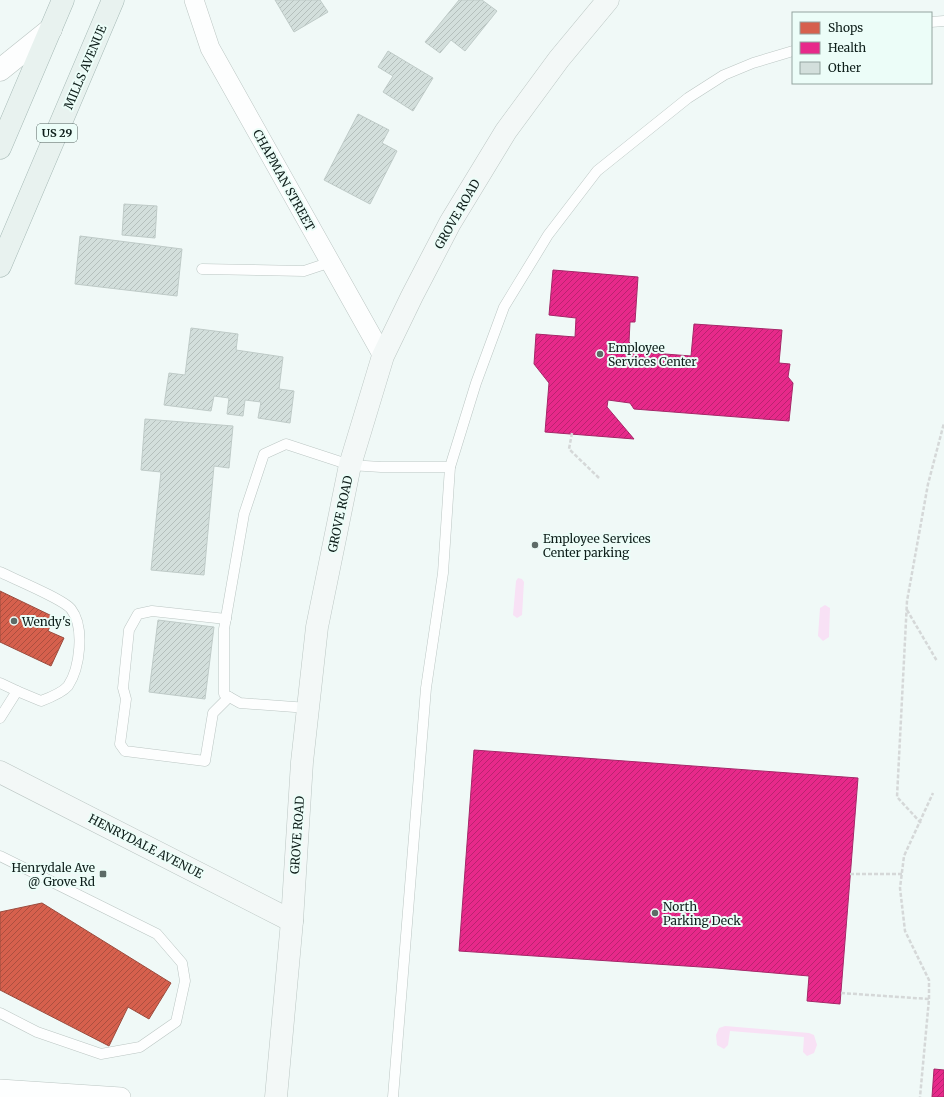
<svg xmlns="http://www.w3.org/2000/svg" width="944" height="1097" viewBox="0 0 944 1097" font-family="Merriweather,serif">
<style>
.green{fill:#f8e1f5}
.shops{fill:url(#shops-hatch);stroke:#9a4c3e}
.health{fill:url(#health-hatch);stroke:#a62668}
.building{fill:url(#building-hatch);stroke:#bfcbc8}
.lines{fill:none;stroke-linecap:round;stroke-linejoin:round}
.service-casing{stroke:#bbc6c3;stroke-width:11}
.minor-casing{stroke:#bbc6c3;stroke-width:20}
.tertiary-casing{stroke:#bbc6c3;stroke-width:23}
.secondary-casing{stroke:#bbc6c3;stroke-width:23}
.primary-casing{stroke:#a6bab6;stroke-width:23}
.path{stroke:#d5d8d8;stroke-width:2.5;stroke-dasharray:4 2;stroke-linecap:butt}
.service{stroke:#fdfefe;stroke-width:10}
.minor{stroke:#fdfefe;stroke-width:19}
.tertiary{stroke:#fdfefe;stroke-width:22}
.secondary{stroke:#f3f8f7;stroke-width:22}
.primary{stroke:#e8f2ef;stroke-width:22}
.poi-dot{fill:#5d6b67;stroke:#ecfdf8;stroke-width:1.5}
.labels{text-anchor:middle;dominant-baseline:central;stroke-width:4;stroke-linejoin:round;paint-order:stroke}
.shield{fill:#ecfdf8;stroke:#51615d;stroke-width:1}
.shield-label{font-size:11px;font-weight:bold;fill:#0e1e1a}
.street-label{font-size:12px;fill:#0e1e1a;stroke:#ecfdf8}
.poi-label{font-size:12px;fill:#0e1e1a;stroke:#ecfdf8;text-anchor:start}
</style>
<defs>
<pattern id="shops-hatch" width="6" height="6" patternUnits="userSpaceOnUse"><rect width="6" height="6" fill="#d6604d"/><path d="M-1 1l2-2M0 6l6-6M5 7l2-2" fill="none" stroke="#ac4f3f"/></pattern>
<pattern id="health-hatch" width="6" height="6" patternUnits="userSpaceOnUse"><rect width="6" height="6" fill="#e7298a"/><path d="M-1 1l2-2M0 6l6-6M5 7l2-2" fill="none" stroke="#ba2370"/></pattern>
<pattern id="building-hatch" width="6" height="6" patternUnits="userSpaceOnUse"><rect width="6" height="6" fill="#d3dfdc"/><path d="M-1 1l2-2M0 6l6-6M5 7l2-2" fill="none" stroke="#b4bfbc"/></pattern>
</defs>
<rect width="100%" height="100%" fill="#f0f9f7"/>
<g class="green">
<path d="M518 578 522 579 524 582 522 615 517 618 513 615 516 581Z"/>
<path d="M825 605 830 608 829 637 823 641 818 636 820 608Z"/>
<path d="M725 1026 809 1033 814 1035 817 1045 814 1053 807 1056 803 1052 804 1037 730 1031 728 1045 724 1049 717 1045 716 1035 719 1028Z"/>
</g>
<g class="shops">
<path d="M0 591 54 617 48 631 64 638 51 666 0 642Z"/>
<path d="M42 903 171 983 149 1019 128 1007 109 1046 0 990V912Z"/>
</g>
<g class="health">
<path d="M553 270 638 277 635 322H630L629 342 639 352 691 356 694 324 782 330 779 363 790 364 788 377 793 383 789 421 634 409 630 403 608 400 607 407 634 439 545 432 549 383 534 364 536 334 575 337 576 318 549 315Z"/>
<path d="M474 750 858 778 840 1004 807 1001 809 976 716 968 459 951Z"/>
<path d="M934 1069 944 1070V1097H932Z"/>
</g>
<g class="building">
<path d="M275 0H320L328 12 294 32Z"/>
<path d="M459 0H482L497 11 465 51 451 40 440 53 425 42Z"/>
<path d="M388 51 433 78 413 111 383 92 393 76 378 67Z"/>
<path d="M358 114 389 130 382 143 397 151 370 204 324 180Z"/>
<path d="M124 204 157 206 155 238 122 235Z"/>
<path d="M80 236 182 249 177 296 75 284Z"/>
<path d="M191 328 238 334 236 350 283 357 279 389 294 391 290 423 258 418 261 402 245 400 243 416 227 414 229 398 214 396 211 411 164 405 169 373 185 375Z"/>
<path d="M145 419 233 426 229 468 214 466 204 575 151 570 161 472 141 470Z"/>
<path d="M158 620 214 627 205 699 149 692Z"/>
</g>
<g class="lines">
<g class="service-casing">
<g id="service">
<path d="M931 22 944 21"/>
<path d="M202 269 304 271 331 262"/>
<path d="M0 572C14 579 63 599 71 609 85 627 80 668 68 686 62 693 49 698 41 701L17 691"/>
<path d="M226 619 152 611 138 614 129 630 123 688 126 699 120 744 125 751 205 761 213 713 229 697"/>
<path d="M0 683 17 691 0 718"/>
<path d="M308 708 240 703 224 694V629L244 514 264 454 286 444 350 465 381 467H450"/>
<path d="M0 856 157 934 182 963 185 981 176 1022 140 1047 101 1054 37 1032 0 1013"/>
<path d="M393 1097 426 688 443 573 450 467 476 383 504 307 548 235 597 171 688 98 724 75 753 63 793 51"/>
</g>
</g>
<g class="minor-casing">
<g id="minor">
<path d="M194 0 210 48 383 356"/>
<path d="M0 1089 121 1097"/>
</g>
</g>
<g class="tertiary-casing">
<path id="tertiary" d="M0 70 51 29"/>
</g>
<g class="secondary-casing">
<g id="secondary">
<path d="M0 772 292 921"/>
<path d="M276 1097 292 921 302 762 317 627 350 465 383 356 412 296 450 223 506 131 559 59 608 0"/>
</g>
</g>
<g class="primary-casing">
<g id="primary">
<path d="M0 148 63 0"/>
<path d="M0 266 113 0"/>
</g>
</g>
<g class="path">
<path d="M572 433 569 449 599 478"/>
<path d="M907 610 937 661"/>
<path d="M921 823 897 797 907 601 928 484 944 423"/>
<path d="M850 874H902"/>
<path d="M841 993 929 999 920 1097"/>
<path d="M929 999V980L905 931 900 888 904 856 933 793"/>
</g>
<use href="#service" class="service"/>
<use href="#minor" class="minor"/>
<use href="#tertiary" class="tertiary"/>
<use href="#secondary" class="secondary"/>
<use href="#primary" class="primary"/>
</g>
<g class="poi-dot">
<circle cx="600" cy="354" r="4"/>
<circle cx="535" cy="545" r="4"/>
<circle cx="14" cy="621" r="4"/>
<rect x="99" y="870" width="8" height="8" rx="2"/>
<circle cx="655" cy="913" r="4"/>
</g>
<g class="labels">
<rect class="shield" x="37" y="124" width="40" height="18" rx="3"/>
<g class="shield-label">
<text x="57" y="133">US 29</text>
</g>
<g class="street-label">
<text transform="translate(85 67) rotate(-67)">MILLS AVENUE</text>
<text transform="translate(284 180) rotate(61)">CHAPMAN STREET</text>
<text transform="translate(457 214) rotate(-60)">GROVE ROAD</text>
<text transform="translate(340 514) rotate(-78)">GROVE ROAD</text>
<text transform="translate(297 835) rotate(-86)">GROVE ROAD</text>
<text transform="translate(146 846) rotate(27)">HENRYDALE AVENUE</text>
</g>
<g class="poi-label">
<text x="608" y="347">Employee<tspan x="608" dy="14">Services Center</tspan></text>
<text x="543" y="538">Employee Services<tspan x="543" dy="14">Center parking</tspan></text>
<text x="22" y="621">Wendy's</text>
<text x="95" y="867" text-anchor="end">Henrydale Ave<tspan x="95" dy="14">@ Grove Rd</tspan></text>
<text x="663" y="906">North<tspan x="663" dy="14">Parking Deck</tspan></text>
</g>
</g>
<rect x="792" y="12" width="140" height="72" fill="#ecfdf8" stroke="#93a49f"/>
<rect x="800" y="22" width="20" height="12" fill="#d6604d" stroke="#93a49f"/>
<text x="828" y="32" font-size="12" fill="#0e1e1a">Shops</text>
<rect x="800" y="42" width="20" height="12" fill="#e7298a" stroke="#93a49f"/>
<text x="828" y="52" font-size="12" fill="#0e1e1a">Health</text>
<rect x="800" y="62" width="20" height="12" fill="#d3dfdc" stroke="#93a49f"/>
<text x="828" y="72" font-size="12" fill="#0e1e1a">Other</text>
</svg>
